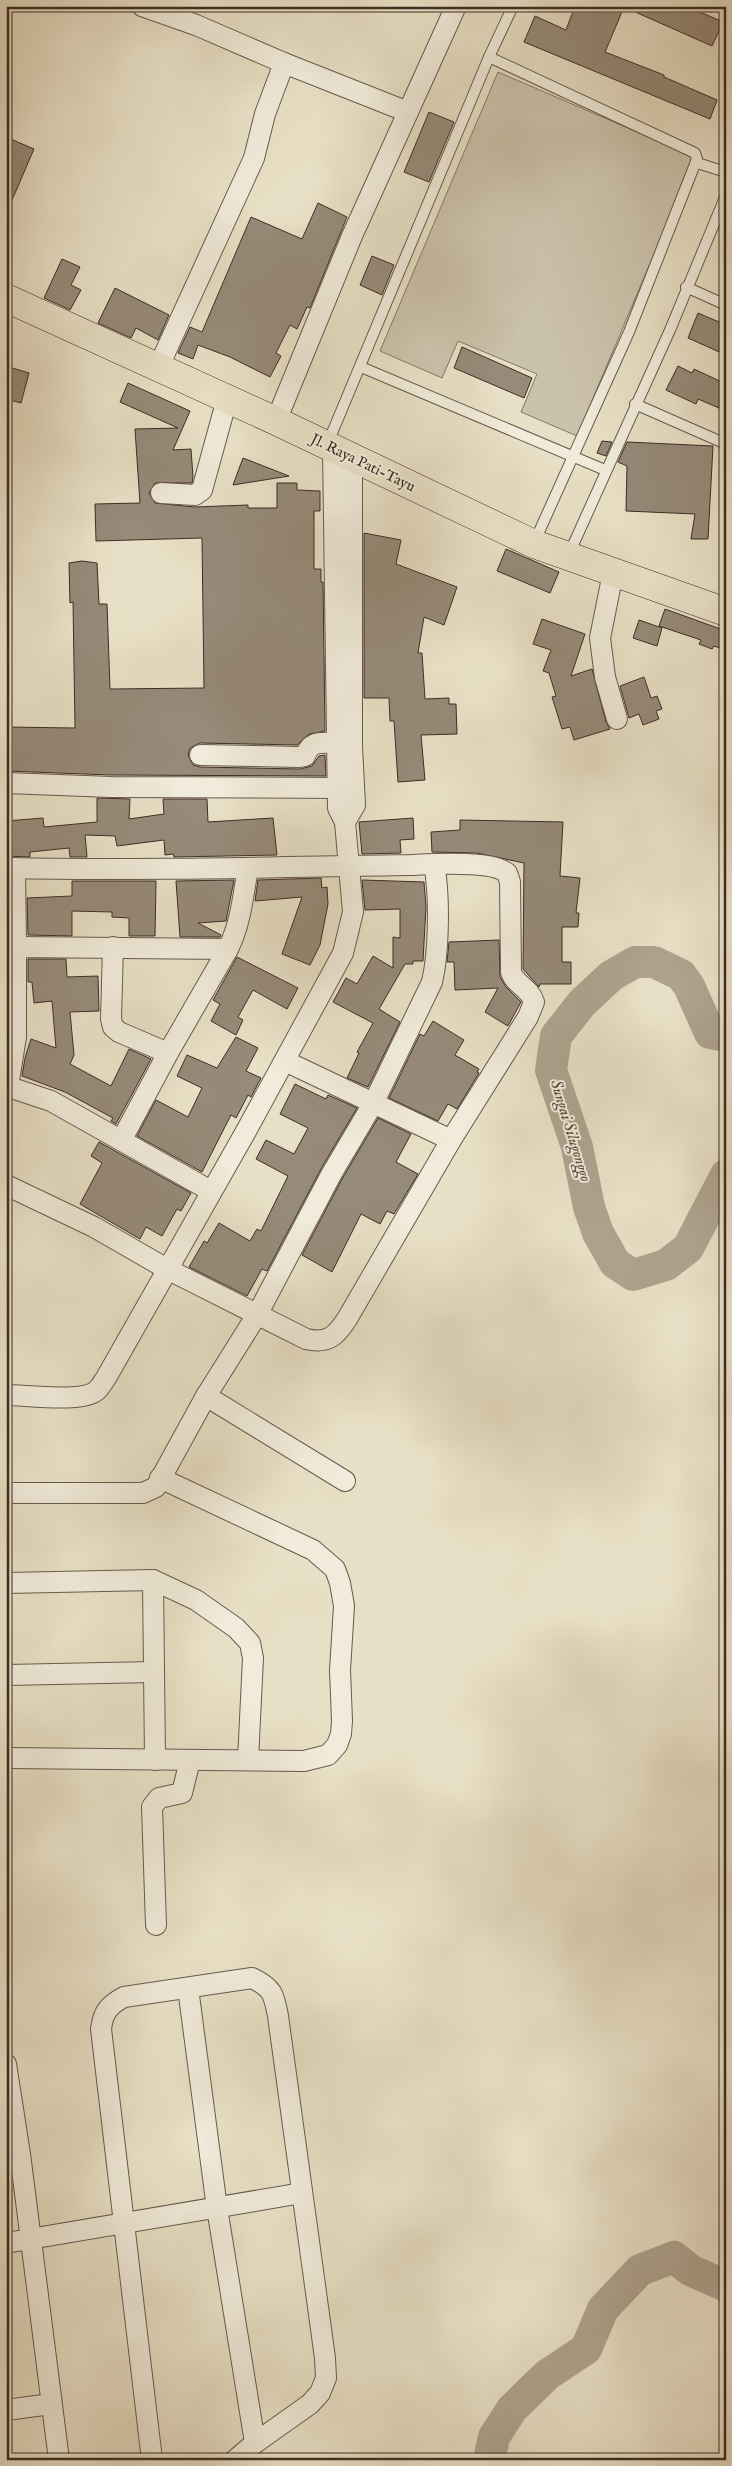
<svg xmlns="http://www.w3.org/2000/svg" width="732" height="2466" viewBox="0 0 732 2466" font-family="'IM FELL English',serif">
<style>
.green{fill:#cbc2ab;stroke:#847868}
.lines{fill:none;stroke-linecap:round;stroke-linejoin:round}
.river{stroke:#aea38f;stroke-width:32}
.building{fill:#968a79;stroke:#3d2d25}
.lane-casing{stroke:#685a4d;stroke-width:12}
.street-casing{stroke:#685a4d;stroke-width:22}
.primary-casing{stroke:#3d2d25;stroke-width:29}
.lane{stroke:#f0ebda;stroke-width:10}
.street{stroke:#f0ebda;stroke-width:20}
.primary{stroke:#e8e0c6;stroke-width:28}
.labels{text-anchor:middle;dominant-baseline:central;stroke-width:4;stroke-linejoin:round;paint-order:stroke}
.street-label{font-size:15px;fill:#3d2d25;stroke:#f0ebda}
.water-label{font-size:16px;font-style:italic;fill:#594a40;stroke:#f0ebda}
</style>
<rect width="100%" height="100%" fill="#e8e0c6"/>
<filter id="stains"><feTurbulence type="fractalNoise" baseFrequency=".004" numOctaves="4"/><feColorMatrix values="0 0 0 0 .2 0 0 0 0 .09 0 0 0 0 .02 0 0 0 .5 -.17"/></filter>
<radialGradient id="worn" r=".72"><stop offset=".6" stop-color="#630" stop-opacity="0"/><stop offset="1" stop-color="#630" stop-opacity=".3"/></radialGradient>
<path class="green" d="M498 72 695 157 577 436 521 412 537 374 458 341 442 378 380 351Z"/>
<g class="lines">
<g class="river">
<path d="M726 1036 710 1033 689 986 681 975 654 962H635L611 976 582 1003 556 1036 551 1070 577 1147 589 1207 598 1233 615 1263 633 1275 666 1265 688 1248 726 1175"/>
<path d="M489 2460 494 2437 512 2409 547 2375 586 2349 603 2309 640 2270 674 2257 690 2270 726 2286"/>
</g>
</g>
<g class="building">
<path d="M575 6H686L723 22 712 46 624 7 605 52 664 75V77L717 100 710 119 524 42 535 16 566 30Z"/>
<path d="M429 112 454 122 429 182 404 172Z"/>
<path d="M6 137 34 149 6 214Z"/>
<path d="M318 203 347 217 310 308 307 307 297 329 290 325 276 353 281 356 270 377 230 357 198 345 193 359 178 353 190 327 202 332 251 217 302 239Z"/>
<path d="M372 256 394 265 382 295 360 285Z"/>
<path d="M62 259 80 267 71 285 81 290 70 310 44 298Z"/>
<path d="M115 288 169 315 158 340 136 328 131 338 98 323Z"/>
<path d="M698 313 726 325V355L688 338Z"/>
<path d="M462 347 532 378 524 398 454 368Z"/>
<path d="M6 366 29 373 21 403 6 399Z"/>
<path d="M678 366 692 373 694 369 726 384V411L698 399 696 404 666 390Z"/>
<path d="M128 383 190 411 173 450 191 449 193 477 192 483H155L149 493 155 503 194 507 248 505V508H277V483H297V490L320 491V511H314V569H321V582H323L325 731 309 734 297 745 200 743 190 748 188 755 193 765 200 767 300 769 312 766 319 756 325 755 326 776 111 775 6 771V727L75 728 73 602 70 603 69 563 82 561 97 563 99 604H107L110 689 204 688 202 538 96 541 95 504 140 503 135 429 178 428 120 402Z"/>
<path d="M602 441 612 442 606 456 597 453Z"/>
<path d="M627 442 713 446 708 539H691L695 514 626 511 627 466 618 462Z"/>
<path d="M243 458 289 476 233 485Z"/>
<path d="M364 533 401 540 396 564 457 587 444 625 424 617 418 653H422L425 699 449 698V704H456L457 734 421 735 425 780 398 782 394 721H390L389 698H364Z"/>
<path d="M506 549 559 572 550 593 497 571Z"/>
<path d="M665 609 726 631V650L714 646 712 649 699 644 701 640 659 626Z"/>
<path d="M542 619 585 634 571 676 592 669 606 722 610 729 574 740 570 727 562 729 552 697 556 696 549 673 543 671 551 650 533 644Z"/>
<path d="M639 620 662 628 657 646 633 638Z"/>
<path d="M644 677 651 698 657 696 662 709 656 711 659 719 643 725 639 714 629 718 620 686Z"/>
<path d="M97 798 130 799 129 819 164 814 163 799H207L208 822 273 818 277 855 174 857 173 854 165 855 164 840 117 846 115 836 85 835 87 857H70L69 848 30 852V857L6 856V821L43 818 44 827 97 822Z"/>
<path d="M413 818 414 839 400 840 401 853 362 854 359 822Z"/>
<path d="M460 820 563 822 560 876 580 878 576 913H579L578 927H562V962H571V984H540L539 987 523 969 524 863 477 853 432 852 431 832 460 830Z"/>
<path d="M321 878 322 888 327 887 328 904 320 945 310 965 282 954 302 897 255 901 258 880Z"/>
<path d="M234 880 226 921 198 923 221 935 220 937H180L176 881Z"/>
<path d="M362 880 424 882 426 907 423 961H413V964H405L379 1009 400 1022 368 1087 347 1078 359 1053 357 1052 373 1023 333 1002 346 978 357 984 373 956 393 968V937L400 938V909L365 910Z"/>
<path d="M72 881H156L155 936H129V918L112 917V912L72 911V936L28 935 27 898 72 896Z"/>
<path d="M499 940 500 977 506 987 521 1002 508 1026 485 1012 498 988 455 990 454 962H447L449 942Z"/>
<path d="M237 957 298 988 287 1009 253 990 238 1017 243 1020 236 1035 211 1021 220 1004 213 1000Z"/>
<path d="M28 959H66L67 977 98 976 99 1011 70 1012 74 1055 70 1064 111 1086 129 1049 151 1059 116 1124 111 1121 113 1118 65 1092 22 1076 25 1058 31 1039 56 1048 52 1001 34 1003 32 982H28Z"/>
<path d="M433 1021 464 1040 455 1055 479 1069 477 1072 479 1073 457 1109 448 1104 438 1121 389 1098 420 1034 424 1036Z"/>
<path d="M236 1037 258 1048 246 1071 261 1078 251 1097 248 1095 236 1118 231 1115 202 1172 137 1136 156 1100 188 1117 202 1088 177 1076 187 1055 217 1068Z"/>
<path d="M295 1084 326 1099 328 1095 357 1108 322 1167 267 1271 262 1269 247 1296 189 1267 204 1241 207 1243 219 1223 250 1241 257 1229 261 1231 288 1176 256 1159 266 1140 294 1154 308 1128 280 1114Z"/>
<path d="M378 1118 411 1134 396 1162 418 1174 394 1214 387 1211 380 1224 361 1214 332 1272 302 1255 342 1179Z"/>
<path d="M99 1142 191 1193 181 1211 177 1209 162 1236 146 1227 140 1239 80 1204 102 1163 91 1156Z"/>
</g>
<g class="lines">
<g class="lane-casing">
<g id="lane">
<path d="M718 6 726 10"/>
<path d="M489 57 695 153 697 159 629 332 534 543"/>
<path d="M697 163 726 172"/>
<path d="M686 287 726 305"/>
<path d="M361 367 605 470"/>
<path d="M635 404 726 444"/>
<path d="M327 445 489 57 513 6"/>
<path d="M569 554 670 330 726 195"/>
</g>
</g>
<g class="street-casing">
<g id="street">
<path d="M142 6 196 25 284 63 408 112"/>
<path d="M158 368 254 158 265 114 284 63"/>
<path d="M276 421 352 236 456 6"/>
<path d="M161 493 195 495 202 490 227 399"/>
<path d="M613 573 600 638 605 677 617 719"/>
<path d="M200 755 300 757 305 756C311 740 320 743 336 743"/>
<path d="M6 783 111 787 349 788"/>
<path d="M345 822 355 805 352 746V458"/>
<path d="M6 868C141 871 276 867 411 865 433 864 492 860 507 873L510 882 511 972C515 985 530 988 534 1002L528 1017 451 1140 347 1319C336 1336 328 1344 306 1339L167 1269 94 1227 6 1185"/>
<path d="M15 868 16 947"/>
<path d="M113 947 111 1019 113 1027 119 1032 168 1053"/>
<path d="M285 1061 451 1140"/>
<path d="M6 1086 51 1101 211 1191"/>
<path d="M8 1087 16 1037V947L228 949C241 923 243 896 248 868"/>
<path d="M122 1139 168 1053 228 949"/>
<path d="M6 1395C26 1395 81 1403 96 1391 100 1388 103 1382 106 1378L245 1133 343 953 353 912 345 822 338 808 333 449"/>
<path d="M206 1396 345 1481"/>
<path d="M6 1493H143L156 1487 206 1396 258 1313 332 1173 374 1102 432 982C439 952 440 895 434 864"/>
<path d="M153 1580 155 1760"/>
<path d="M6 1583 153 1580 196 1600 236 1628 250 1643 253 1658 248 1760"/>
<path d="M6 1675 154 1672"/>
<path d="M6 1758 304 1761 328 1755 337 1745 341 1734 342 1721 340 1670 344 1606 340 1583 335 1569 313 1550 160 1478"/>
<path d="M156 1925 152 1807 159 1798 182 1793 190 1760"/>
<path d="M188 1988 217 2208 255 2443"/>
<path d="M6 2064 20 2154 59 2460"/>
<path d="M6 2243 302 2193"/>
<path d="M6 2410 51 2404"/>
<path d="M152 2460 101 2029C103 2012 109 2005 124 1997L252 1978C273 1988 274 1995 278 2016L325 2358 326 2378 320 2393 310 2404 255 2443 235 2460"/>
</g>
</g>
<g class="primary-casing">
<path id="primary" d="M6 298 276 421 534 544 726 612"/>
</g>
<use href="#lane" class="lane"/>
<use href="#street" class="street"/>
<use href="#primary" class="primary"/>
</g>
<g class="labels">
<g class="street-label">
<text transform="translate(363 463) rotate(26)">Jl. Raya Pati-Tayu</text>
</g>
<g class="water-label">
<text transform="translate(570 1131) rotate(73)">Sungai Silugonggo</text>
</g>
</g>
<rect width="732" height="2466" fill="none" stroke="#e8e0c6" stroke-width="25"/>
<rect x="8" y="8" width="717" height="2451" fill="none" stroke="#3d2d25" stroke-width="2.5"/>
<rect x="12" y="12" width="707" height="2441" fill="none" stroke="#3d2d25"/>
<rect width="100%" height="100%" filter="url(#stains)"/>
<rect width="100%" height="100%" fill="url(#worn)"/>
</svg>
